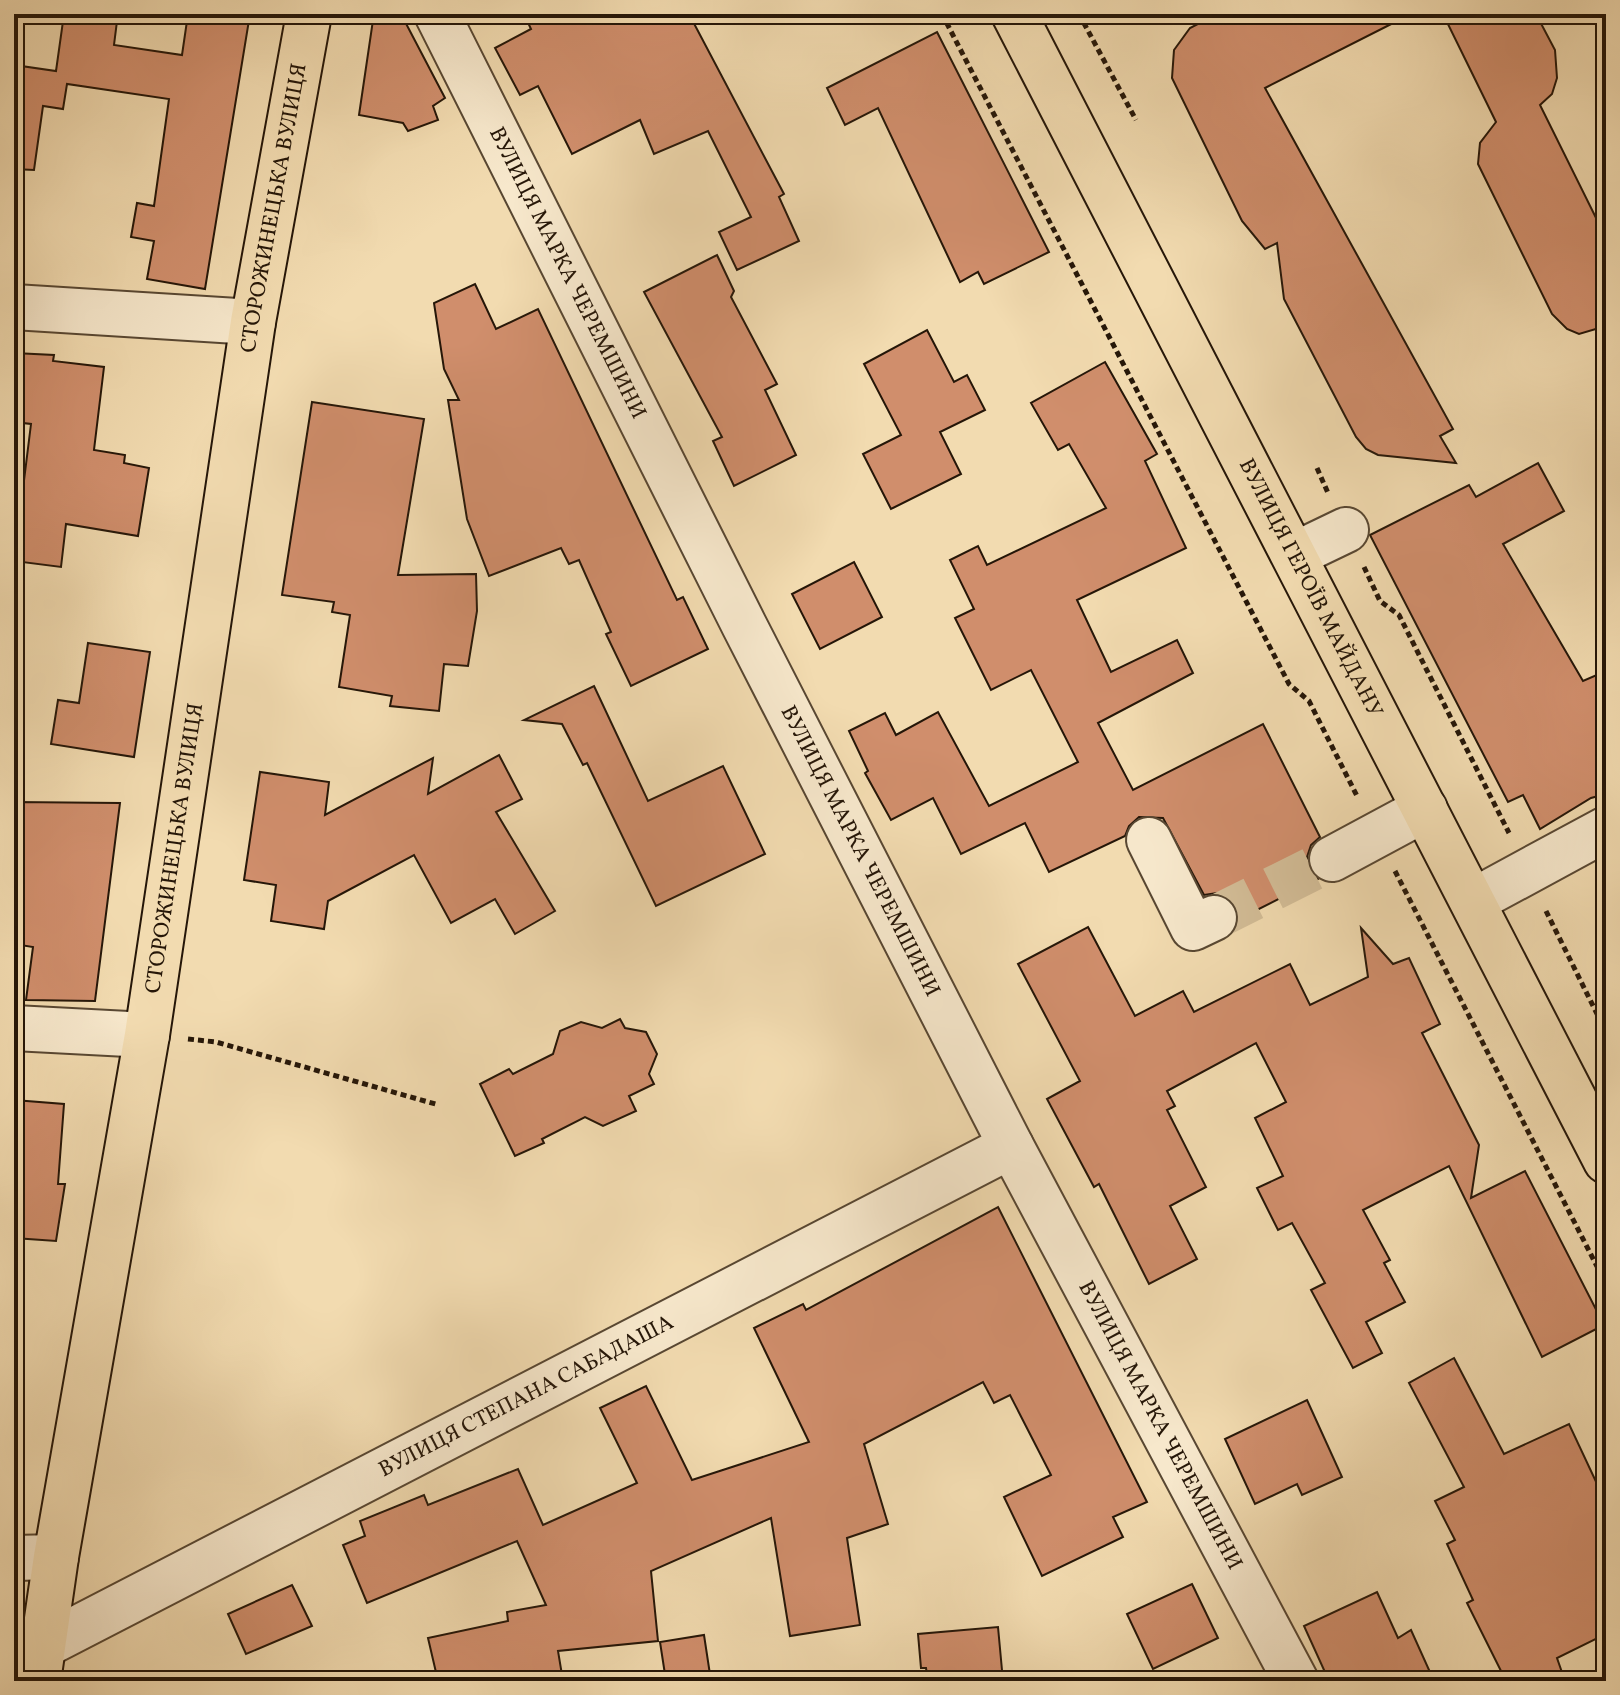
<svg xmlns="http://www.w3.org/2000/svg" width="1620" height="1695" viewBox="0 0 1620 1695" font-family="Vollkorn,serif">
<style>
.building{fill:#d08e6c;stroke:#251608;stroke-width:2}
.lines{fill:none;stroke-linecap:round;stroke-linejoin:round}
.minor-tunnel{stroke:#d3bd97;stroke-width:44;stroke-dasharray:44 22;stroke-linecap:butt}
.minor-casing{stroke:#584732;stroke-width:48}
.major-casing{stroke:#251608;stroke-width:48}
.path{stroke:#251608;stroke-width:5;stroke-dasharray:6 4;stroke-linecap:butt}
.minor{stroke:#f7e8cc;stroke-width:44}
.major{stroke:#f2dbb0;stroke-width:44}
.labels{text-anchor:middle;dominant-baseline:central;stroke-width:6;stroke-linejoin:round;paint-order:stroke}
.street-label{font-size:22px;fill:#251608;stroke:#f7e8cc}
</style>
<rect width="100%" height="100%" fill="#f2dbb0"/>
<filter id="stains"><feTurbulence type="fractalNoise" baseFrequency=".0025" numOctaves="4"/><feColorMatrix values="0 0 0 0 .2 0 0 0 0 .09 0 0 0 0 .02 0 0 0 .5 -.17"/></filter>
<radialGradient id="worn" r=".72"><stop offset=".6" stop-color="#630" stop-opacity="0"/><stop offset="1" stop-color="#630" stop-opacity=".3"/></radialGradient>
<g class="building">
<path d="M64 14 117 21 114 45 182 55 188 14H250L205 289 147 279 154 241 131 237 137 203 154 206 169 99 67 84 63 109 43 106 34 170 14 169V65L56 71Z"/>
<path d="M401 14 445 98 433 106 438 120 408 131 403 123 359 115 373 20Z"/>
<path d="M524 14H689L784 194 779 197 799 241 737 270 719 232 751 217 708 131 654 154 640 120 572 154 538 86 520 95 495 48 531 29Z"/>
<path d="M1217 14H1411L1265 88 1453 429 1440 436 1456 463 1378 455 1366 449 1356 437 1284 299 1277 243 1265 249 1242 221 1172 78 1174 50 1190 28Z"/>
<path d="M1443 14H1536L1555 50 1557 78 1552 94 1540 105 1606 238V326L1579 334 1567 329 1552 314 1478 164 1480 143 1496 122Z"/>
<path d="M937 32 1049 252 984 284 978 272 960 282 878 108 845 125 827 88Z"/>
<path d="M717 255 734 291 731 297 777 384 765 390 796 455 734 486 713 441 722 437 644 292Z"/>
<path d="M475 284 496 329 538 309 677 600 683 597 708 649 631 686 606 634 611 632 579 560 569 564 561 548 489 576 467 519 448 400H459L444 369 434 303Z"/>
<path d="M927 330 954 382 967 375 985 410 940 432 961 474 891 509 863 454 901 435 864 364Z"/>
<path d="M14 353 54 355 53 361 104 367 94 450 125 455 124 463 149 468 138 536 66 524 61 567 14 561 31 424 14 422Z"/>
<path d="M1105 362 1157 454 1145 461 1186 548 1077 600 1111 672 1177 640 1193 673 1098 723 1133 790 1263 724 1320 837 1311 845 1307 857 1310 870 1318 879 1239 919 1236 907 1227 897 1217 893 1204 895 1163 818 1139 817 1129 826 1125 836 1049 872 1025 823 961 854 933 798 891 820 865 773 868 771 849 731 885 713 896 735 938 712 989 806 1078 762 1031 670 991 690 955 618 974 609 950 560 978 546 987 565 1106 508 1069 444 1058 450 1031 403Z"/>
<path d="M312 402 424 419 398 575 476 574 477 611 468 666 444 664 439 711 390 706 392 696 339 687 350 615 332 612 334 602 282 595Z"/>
<path d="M1538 463 1564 511 1503 544 1583 681 1606 671V794L1591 798 1540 829 1523 795 1508 802 1370 535 1469 485 1476 497Z"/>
<path d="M854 562 882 617 820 649 792 594Z"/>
<path d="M88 643 150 652 134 757 51 744 58 700 79 703Z"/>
<path d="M594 686 648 801 723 766 765 854 656 906 587 763 583 765 562 724 524 720Z"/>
<path d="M499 755 522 799 496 812 555 911 515 934 495 899 451 923 414 855 328 901 324 929 271 921 276 885 244 880 260 772 329 782 325 815 433 758 428 794Z"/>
<path d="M14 802 120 803 95 1001 26 1000 33 947 14 944Z"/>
<path d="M1088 927 1135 1016 1183 991 1194 1012 1290 964 1310 1005 1368 977 1361 928 1393 964 1409 958 1440 1024 1422 1033 1479 1145 1471 1198 1525 1171 1604 1325 1542 1357 1449 1166 1363 1210 1390 1260 1384 1263 1405 1302 1366 1322 1382 1353 1353 1368 1311 1290 1325 1283 1292 1223 1278 1230 1257 1188 1283 1176 1255 1118 1286 1102 1256 1043 1167 1091 1175 1106 1167 1110 1206 1187 1170 1206 1197 1259 1149 1284 1099 1184 1094 1187 1047 1099 1080 1081 1018 964Z"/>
<path d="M620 1019 625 1028 646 1032 657 1054 649 1074 654 1084 629 1096 636 1111 603 1126 585 1117 542 1139 544 1143 515 1156 480 1084 509 1069 513 1074 553 1054 560 1031 581 1022 602 1028Z"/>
<path d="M14 1100 64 1104 58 1184H65L56 1241 14 1238Z"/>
<path d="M998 1207 1147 1502 1113 1517 1123 1537 1042 1576 1004 1497 1051 1475 1010 1395 994 1403 983 1382 864 1444 888 1524 847 1538 860 1625 790 1636 771 1518 651 1571 658 1641 558 1651 563 1681H438L428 1638 508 1621 507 1612 546 1605 517 1541 367 1603 343 1545 365 1536 360 1521 424 1495 428 1505 518 1469 543 1525 637 1483 600 1408 646 1386 692 1480 809 1442 754 1328 803 1304 806 1310Z"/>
<path d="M1454 1358 1504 1454 1569 1424 1606 1503V1634L1557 1658 1565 1681H1506L1467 1603 1473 1600 1447 1544 1455 1540 1435 1501 1464 1487 1409 1383Z"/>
<path d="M1307 1400 1342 1477 1302 1495 1297 1484 1255 1504 1225 1439Z"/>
<path d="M1192 1584 1218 1638 1153 1669 1127 1614Z"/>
<path d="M292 1585 312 1626 246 1654 228 1614Z"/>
<path d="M1377 1592 1398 1638 1411 1630 1434 1681H1329L1304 1626Z"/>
<path d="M998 1627 1003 1681H928L926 1668H921L918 1634Z"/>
<path d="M704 1635 711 1681H666L660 1642Z"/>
</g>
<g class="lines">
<path class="minor-tunnel" d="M1214 918 1332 859"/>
<g class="minor-casing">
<g id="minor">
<path id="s1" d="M437 14 744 625 1011 1146 1296 1681"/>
<path d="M14 307 253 322"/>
<path d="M1294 555 1346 530"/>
<path d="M1149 840 1193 928 1214 918"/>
<path d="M1332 859 1425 809"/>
<path d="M1473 901 1606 829"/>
<path d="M14 1028 147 1035"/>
<path d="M14 1558 56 1557"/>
<path id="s2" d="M43 1646 1011 1146"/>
</g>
</g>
<g class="major-casing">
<g id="major">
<path id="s3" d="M1014 14 1606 1161"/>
<path id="s4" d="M38 1681 56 1557 147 1035 253 322 309 14"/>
</g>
</g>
<g class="path">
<path d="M942 14 1289 684 1309 701 1358 798"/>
<path d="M1079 14 1136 120"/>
<path d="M1317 468 1328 493"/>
<path d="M1364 567 1380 601 1399 615 1509 833"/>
<path d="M1395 871 1606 1284"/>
<path d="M1546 911 1606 1032"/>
<path d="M188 1039 216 1042 439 1105"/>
</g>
<use href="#minor" class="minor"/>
<use href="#major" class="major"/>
</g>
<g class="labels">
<g class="street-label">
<text stroke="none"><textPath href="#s4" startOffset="1492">СТОРОЖИНЕЦЬКА ВУЛИЦЯ</textPath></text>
<text stroke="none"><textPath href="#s1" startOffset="290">ВУЛИЦЯ МАРКА ЧЕРЕМШИНИ</textPath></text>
<text stroke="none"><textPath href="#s3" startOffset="646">ВУЛИЦЯ ГЕРОЇВ МАЙДАНУ</textPath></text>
<text stroke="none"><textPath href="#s4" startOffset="844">СТОРОЖИНЕЦЬКА ВУЛИЦЯ</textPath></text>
<text stroke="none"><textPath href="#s1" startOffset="938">ВУЛИЦЯ МАРКА ЧЕРЕМШИНИ</textPath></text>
<text stroke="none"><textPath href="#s2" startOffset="544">ВУЛИЦЯ СТЕПАНА САБАДАША</textPath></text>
<text stroke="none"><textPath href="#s1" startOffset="1586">ВУЛИЦЯ МАРКА ЧЕРЕМШИНИ</textPath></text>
</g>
</g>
<rect width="1620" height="1695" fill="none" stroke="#f2dbb0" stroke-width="48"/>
<rect x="16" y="16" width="1588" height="1663" fill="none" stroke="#251608" stroke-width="4"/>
<rect x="24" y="24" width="1572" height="1647" fill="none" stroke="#251608" stroke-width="2"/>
<rect width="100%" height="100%" filter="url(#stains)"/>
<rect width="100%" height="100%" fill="url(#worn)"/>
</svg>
